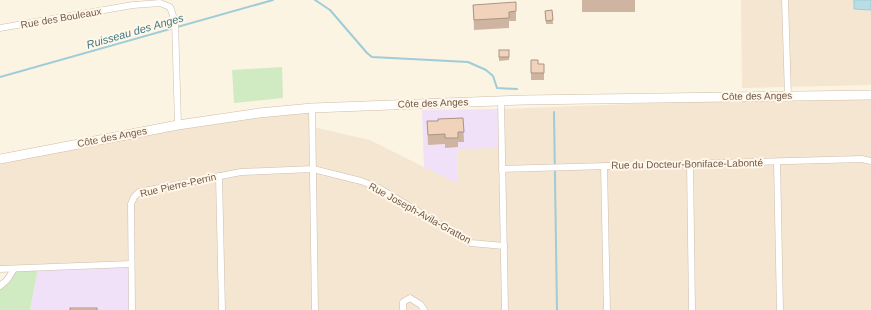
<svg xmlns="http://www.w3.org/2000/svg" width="871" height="310" viewBox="0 0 871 310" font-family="Arial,sans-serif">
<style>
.residential{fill:#f4e6d1}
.education{fill:#f0e0f8}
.green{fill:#d0eac2}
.water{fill:#b8dde5;stroke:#9eccd7}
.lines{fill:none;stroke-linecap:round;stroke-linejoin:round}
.stream{stroke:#9eccd7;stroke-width:2}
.street-casing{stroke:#cfbead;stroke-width:7}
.secondary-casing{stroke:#d0bca7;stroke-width:10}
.street{stroke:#fff;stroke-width:6}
.secondary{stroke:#fff;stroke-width:9}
.wall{fill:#cfb5a1}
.building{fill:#f1d3bb;stroke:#a99483}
.labels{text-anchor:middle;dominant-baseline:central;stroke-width:4;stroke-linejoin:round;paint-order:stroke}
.street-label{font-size:10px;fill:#745a49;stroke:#fff7e9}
.water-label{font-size:11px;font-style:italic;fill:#437987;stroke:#fff7e9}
</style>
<rect width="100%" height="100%" fill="#fcf4e3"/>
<g class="residential">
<path d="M741 0H871V85L742 88Z"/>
<path d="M871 95V310H132L131 264 0 269V164L175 128 312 108 313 127 370 140 458 184 457 149 499 109Z"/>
</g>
<g class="education">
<path d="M499 109 502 148 457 149 458 184 424 167 422 110Z"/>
<path d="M131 264 132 310H30L38 268Z"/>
</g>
<g class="green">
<path d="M282 67 283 98 234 103 232 70Z"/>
<path d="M38 268 30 310H0V286L14 269Z"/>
</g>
<path class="water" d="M854 0H871V10L854 9Z"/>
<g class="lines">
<g class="stream">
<path d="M315 0 330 10 367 53 372 57 468 62 486 70 493 76 497 88 517 89"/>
<path d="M0 77 273 0"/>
<path d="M554 112 557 310"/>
</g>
<g class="street-casing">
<g id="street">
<path d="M785 0 788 96"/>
<path d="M0 28 133 5 160 3 170 7 175 21 178 125"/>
<path d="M501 101 505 310"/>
<path d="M312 108 315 310"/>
<path d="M777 162 780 310"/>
<path d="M690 163 692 310"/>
<path d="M604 166 607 310"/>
<path d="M502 169 862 159 871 161"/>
<path d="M219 176 222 310"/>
<path d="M0 269 131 264"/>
<path d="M0 286 7 280 14 269"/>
<path d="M132 310 131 204 134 197 139 192 241 172 313 169 361 181 379 188 471 243 504 246"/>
<path d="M403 310V302L410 298 421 305 424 310"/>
</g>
</g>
<g class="secondary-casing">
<path id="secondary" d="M0 159 178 125 259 113 312 108 524 100 871 95"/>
</g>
<use href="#street" class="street"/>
<use href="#secondary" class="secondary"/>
</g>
<g class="wall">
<rect x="582" y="0" width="53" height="12"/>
<path d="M473 5 516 11V21H509V28L474 30Z"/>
<path d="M552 10 553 24H546L545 11Z"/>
<path d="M499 50H509V60L499 61Z"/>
<path d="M531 60 538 64H544V80H531Z"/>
<path d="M463 118 464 142H458V147L445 148V144L428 145 427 121H438Z"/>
</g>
<g class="building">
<path d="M516 2V11L509 12V18L474 20 473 5Z"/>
<path d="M552 10 553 20 546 21 545 11Z"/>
<rect x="499" y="50" width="10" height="7"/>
<path d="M531 60H538V64H544V73H531Z"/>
<path d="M463 118 464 132H458V138H445V134L428 135 427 121H438V119Z"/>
<rect x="70" y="308" width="27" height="2"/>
</g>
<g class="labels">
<g class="street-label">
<text transform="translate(61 18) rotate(-10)">Rue des Bouleaux</text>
<text transform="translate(757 96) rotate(-1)">Côte des Anges</text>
<text transform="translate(433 103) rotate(-2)">Côte des Anges</text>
<text transform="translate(112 137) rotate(-11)">Côte des Anges</text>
<text transform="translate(687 164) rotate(-1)">Rue du Docteur-Boniface-Labonté</text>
<text transform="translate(178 185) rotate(-13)">Rue Pierre-Perrin</text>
<text transform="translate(420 213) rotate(29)">Rue Joseph-Avila-Gratton</text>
</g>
<g class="water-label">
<text transform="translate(135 31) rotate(-16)">Ruisseau des Anges</text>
</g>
</g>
</svg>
